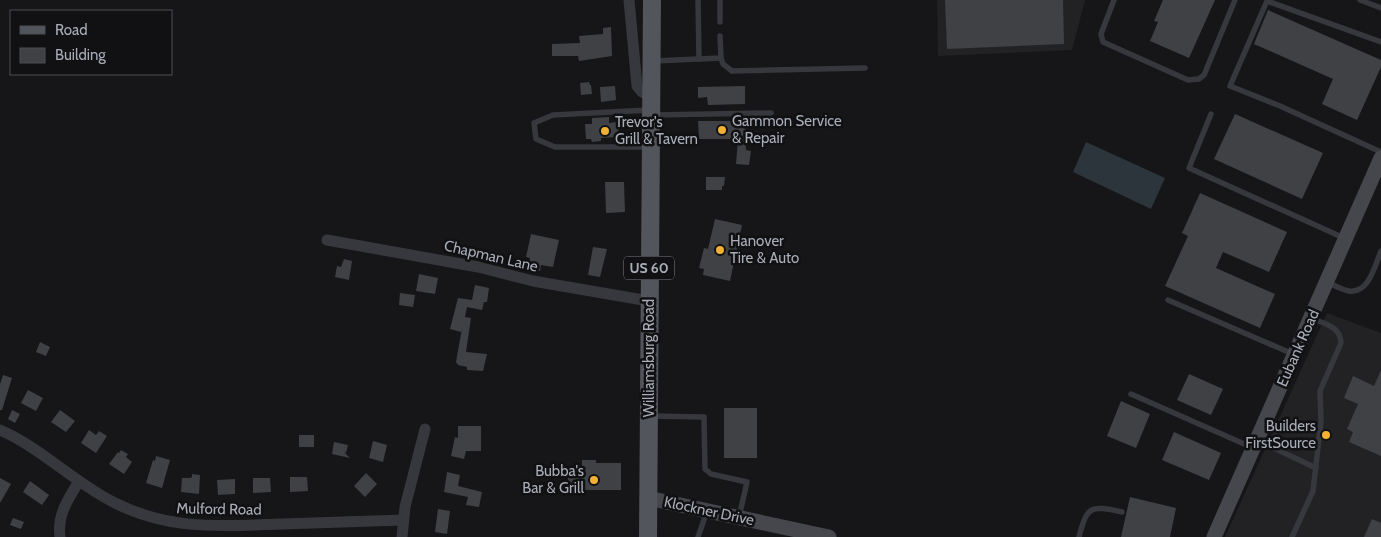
<svg xmlns="http://www.w3.org/2000/svg" width="1381" height="537" viewBox="0 0 1381 537" font-family="Cabin,sans-serif">
<style>
.built{fill:#222225}
.water{fill:#2c353c}
.building{fill:#404145}
.lines{fill:none;stroke-linecap:round;stroke-linejoin:round}
.lane{stroke:#37383d;stroke-width:5.5}
.street{stroke:#37383d;stroke-width:11}
.secondary{stroke:#45474d;stroke-width:15}
.primary{stroke:#53555c;stroke-width:18}
.poi-dot{fill:#f2b134;stroke:#111113;stroke-width:2}
.labels{text-anchor:middle;dominant-baseline:central;stroke-width:5;stroke-linejoin:round;paint-order:stroke}
.shield{fill:#111113;stroke:#7b7e86;stroke-width:1}
.shield-label{font-size:14px;font-weight:bold;fill:#a8adb8}
.poi-label{font-size:15px;fill:#a8adb8;stroke:#111113;text-anchor:start}
.street-label{font-size:15px;fill:#a8adb8;stroke:#111113}
</style>
<rect width="100%" height="100%" fill="#161618"/>
<g class="built">
<path d="M937 0H1085L1072 50 938 56Z"/>
<path d="M1327 313 1381 333V537H1225Z"/>
</g>
<path class="water" d="M1086 142 1165 178 1151 209 1073 172Z"/>
<g class="building">
<path d="M945 0H1063L1064 44 947 49Z"/>
<path d="M1163 0H1215L1189 58 1150 41 1158 22 1154 21Z"/>
<path d="M1268 10 1381 60V67L1357 120 1322 104 1333 79 1254 44Z"/>
<path d="M611 27 612 56 579 61 578 56H552V44L580 43 579 36 603 34V28Z"/>
<path d="M589 82 590 85H591L592 94 581 95 580 83Z"/>
<path d="M615 86 616 100 601 102 600 87Z"/>
<path d="M745 86V104L708 105 707 97 698 98V87Z"/>
<path d="M1235 114 1323 153 1302 199 1214 159Z"/>
<path d="M609 117V123L618 122 619 137 601 138V141L592 142 591 139H586L585 124H592V118Z"/>
<path d="M740 118H745L746 150 751 151 749 165 736 164 738 139H699L698 121H739Z"/>
<path d="M706 177H725L724 186H722V190H706Z"/>
<path d="M605 182H624L625 212 606 213Z"/>
<path d="M1200 193 1287 232 1269 272 1223 252 1216 268 1275 294 1260 328 1165 286 1188 236 1182 233Z"/>
<path d="M715 219 742 225 730 281 703 275 704 269 699 268 704 248 708 249Z"/>
<path d="M531 234 559 240 553 267 541 265 540 271 528 269 530 258 526 257Z"/>
<path d="M593 247 607 249 600 277 588 275Z"/>
<path d="M344 259 352 261 349 280 335 277 337 266 341 267Z"/>
<path d="M419 274 438 278 435 294 416 291Z"/>
<path d="M475 285 489 288 487 302H484L482 310 467 307 465 317 471 318 466 352 487 354 483 371 467 370V367L458 365 456 362 462 328 461 332 450 329 458 298 472 300Z"/>
<path d="M400 293 415 295 413 307 399 305Z"/>
<path d="M40 342 50 347 46 356 36 352Z"/>
<path d="M1381 370V456L1349 442 1353 432 1347 429 1358 404 1344 398 1353 376 1374 386Z"/>
<path d="M1189 374 1223 389 1211 415 1177 400Z"/>
<path d="M3 375 12 378 2 410H0V384Z"/>
<path d="M28 390 43 398 36 411 21 403Z"/>
<path d="M1121 401 1150 414 1136 448 1107 436Z"/>
<rect x="724" y="408" width="33" height="50"/>
<path d="M12 410 20 414 15 423 8 419Z"/>
<path d="M60 410 75 421 66 432 51 422Z"/>
<path d="M458 426H481V451H466L464 459 451 456 455 437 458 438Z"/>
<path d="M89 430 96 435 99 431 107 436 96 453 81 443Z"/>
<path d="M1174 432 1221 453 1209 480 1162 460Z"/>
<rect x="299" y="435" width="15" height="12"/>
<path d="M373 441 387 445 383 462 369 458Z"/>
<path d="M334 442 348 445 346 453 344 452 350 458 332 454Z"/>
<path d="M121 450 128 454 126 457 132 462 124 474 109 464 118 452 119 453Z"/>
<path d="M156 456 170 460 162 488 146 483 153 460 155 461Z"/>
<path d="M582 460H596V463H621V490H568V470H582Z"/>
<path d="M447 472 460 475 458 486 482 492 479 507 466 505 468 497 444 492Z"/>
<path d="M366 473 377 484 365 497 354 486Z"/>
<path d="M192 474 200 475 199 494 181 492 182 478H190L192 477Z"/>
<path d="M290 477H307L308 491 290 492Z"/>
<path d="M0 478 11 484 0 503Z"/>
<path d="M253 478H270L271 492 253 493Z"/>
<path d="M235 479V494L218 495 217 480Z"/>
<path d="M30 481 49 495 42 505 23 492Z"/>
<path d="M1130 497 1176 508 1170 537H1121Z"/>
<path d="M438 509 450 511 447 534 435 532Z"/>
<path d="M13 518 24 522 21 529 10 525Z"/>
<path d="M1372 519 1381 523V537H1364Z"/>
</g>
<g class="lines">
<g class="lane">
<path d="M698 0 699 59"/>
<path d="M720 0V22"/>
<path d="M1114 0 1101 34 1103 42 1188 80 1199 79 1204 75 1235 0"/>
<path d="M1360 0 1381 8"/>
<path d="M1381 42 1267 1 1230 86 1280 106 1381 152"/>
<path d="M721 58 723 64 732 71 865 68"/>
<path d="M653 61 721 58 720 36"/>
<path d="M1211 114 1189 168 1344 238"/>
<path d="M653 115 771 113"/>
<path d="M648 147H555L536 139 534 123 553 115 649 110"/>
<path d="M1327 282C1333 285 1342 290 1349 291 1369 294 1375 265 1381 251"/>
<path d="M1168 300 1293 354"/>
<path d="M1131 394 1251 447"/>
<path d="M651 416 704 417 705 469 711 474 747 482 739 517"/>
<path d="M1257 440 1316 468"/>
<path d="M698 537 707 511"/>
<path d="M1079 537C1087 506 1090 505 1122 512"/>
<path d="M1292 537 1313 491 1321 421 1320 391 1341 343C1340 326 1326 325 1312 318"/>
</g>
<g class="street">
<path d="M629 0 637 86 642 92 651 96"/>
<path d="M327 240 478 267 533 281 649 301"/>
<path d="M0 430C42 448 74 483 115 503 171 531 222 526 282 524 322 523 363 521 403 520"/>
<path d="M60 537C57 514 68 500 79 481"/>
<path d="M402 537 405 507 425 429"/>
</g>
<g class="secondary">
<path d="M648 498 829 537"/>
<path d="M1214 537 1381 158"/>
</g>
<path class="primary" d="M648 537 652 0"/>
</g>
<g class="poi-dot">
<circle cx="722" cy="130" r="5"/>
<circle cx="605" cy="131" r="5"/>
<circle cx="720" cy="250" r="5"/>
<circle cx="1326" cy="435" r="5"/>
<circle cx="594" cy="480" r="5"/>
</g>
<g class="labels">
<rect class="shield" x="624" y="256.5" width="50" height="23" rx="4"/>
<g class="shield-label">
<text x="649" y="268">US 60</text>
</g>
<g class="poi-label">
<text x="732" y="121">Gammon Service<tspan x="732" dy="17">&amp; Repair</tspan></text>
<text x="615" y="122">Trevor's<tspan x="615" dy="17">Grill &amp; Tavern</tspan></text>
<text x="730" y="241">Hanover<tspan x="730" dy="17">Tire &amp; Auto</tspan></text>
<text x="1316" y="426" text-anchor="end">Builders<tspan x="1316" dy="17">FirstSource</tspan></text>
<text x="584" y="471" text-anchor="end">Bubba's<tspan x="584" dy="17">Bar &amp; Grill</tspan></text>
</g>
<g class="street-label">
<text transform="translate(491 256) rotate(13)">Chapman Lane</text>
<text transform="translate(1298 348) rotate(-66)">Eubank Road</text>
<text transform="translate(649 358) rotate(-90)">Williamsburg Road</text>
<text transform="translate(219 509) rotate(1)">Mulford Road</text>
<text transform="translate(709 511) rotate(12)">Klockner Drive</text>
</g>
</g>
<rect x="10" y="10" width="162" height="65" fill="#111113" stroke="#4d4f55"/>
<rect x="20" y="26" width="25" height="8" fill="#53555c" stroke="#4d4f55"/>
<text x="55" y="35" font-size="15" fill="#a8adb8">Road</text>
<rect x="20" y="48" width="25" height="15" fill="#404145" stroke="#4d4f55"/>
<text x="55" y="60" font-size="15" fill="#a8adb8">Building</text>
</svg>
